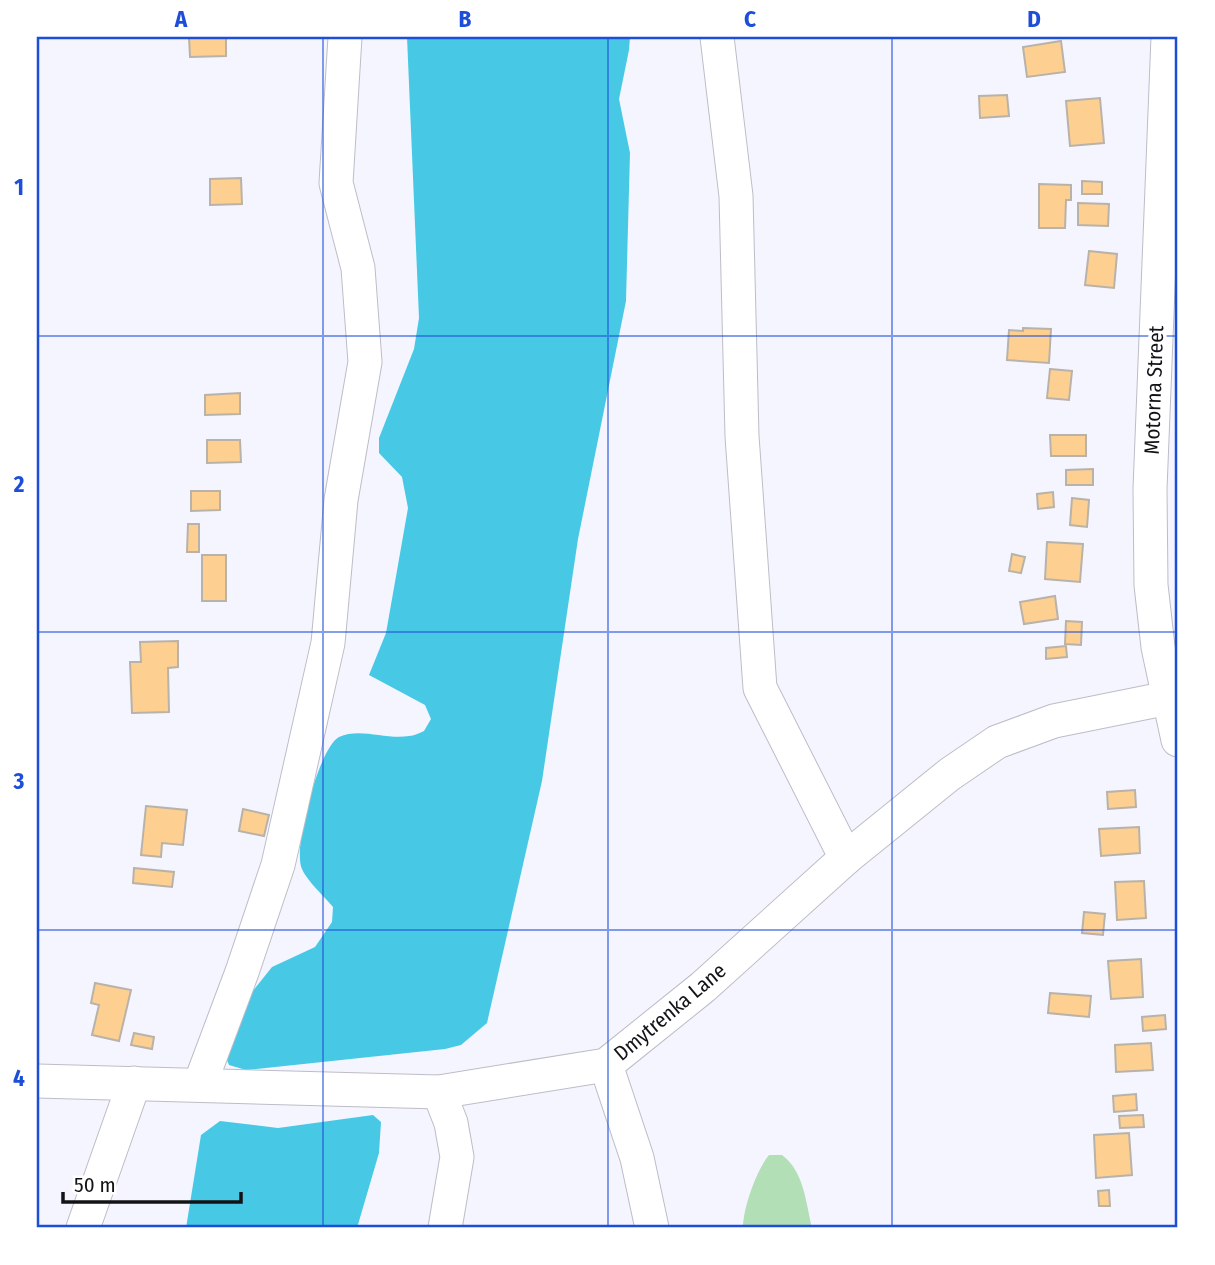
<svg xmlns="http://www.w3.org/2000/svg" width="1215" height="1265" viewBox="0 0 1215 1265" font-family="'Fira Sans Condensed',sans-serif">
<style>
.green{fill:#b3dfb7}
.water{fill:#47c9e5}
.building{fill:#fdd092;stroke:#b9b2a9;stroke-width:2}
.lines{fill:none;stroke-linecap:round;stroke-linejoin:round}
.minor-casing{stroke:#bdbdc8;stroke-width:35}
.minor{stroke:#fff;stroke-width:33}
.grid{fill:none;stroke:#1d4ed8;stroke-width:2;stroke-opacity:0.55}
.labels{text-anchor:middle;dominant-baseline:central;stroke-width:7;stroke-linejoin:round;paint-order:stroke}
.street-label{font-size:21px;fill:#131317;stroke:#fff}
.neatline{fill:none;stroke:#1d4ed8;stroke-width:2.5}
.grid-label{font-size:23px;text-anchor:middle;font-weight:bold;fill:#1d4ed8}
</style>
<rect width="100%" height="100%" fill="#f5f5ff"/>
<path class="green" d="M782 1155C804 1171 806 1203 812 1228H743C743 1208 756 1171 769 1155Z"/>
<g class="water">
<path d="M407 37H630L629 50 619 99 630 153 626 301 578 539 542 781 487 1023 461 1045 445 1049 246 1070 229 1065 223 1051 240 1025 244 1002 272 967 315 947 332 922 333 907C325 897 307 881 302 869 292 850 319 747 339 737 360 727 386 740 409 736 414 736 419 733 424 731L431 719 425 705 369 675 386 633 408 508 402 477 379 453V438L414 349 419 318Z"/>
<path d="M373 1115 381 1122 379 1153 357 1228H186L201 1135 220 1121 278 1128Z"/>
</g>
<g class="building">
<path d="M189 37H226V56L190 57Z"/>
<path d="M1061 41 1065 72 1027 77 1023 47Z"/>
<path d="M1007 95 1009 116 980 118 979 96Z"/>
<path d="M1100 98 1104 143 1070 146 1066 101Z"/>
<path d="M241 178 242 204 210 205V179Z"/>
<path d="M1082 181 1102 182V194H1082Z"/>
<path d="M1039 184 1071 185V200H1066L1065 228H1039Z"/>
<path d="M1078 203 1109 204 1108 226 1078 225Z"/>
<path d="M1089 251 1117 254 1114 288 1085 285Z"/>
<path d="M1023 328 1051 329 1049 363 1007 360 1009 330 1023 331Z"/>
<path d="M1050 369 1072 371 1069 400 1047 398Z"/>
<path d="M240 393V414L205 415V395Z"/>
<path d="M1050 435H1086V456H1051Z"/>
<path d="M207 440H240L241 462 207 463Z"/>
<path d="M1093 469V485H1066V470Z"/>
<path d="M191 491H220V510L191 511Z"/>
<path d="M1053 492 1054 507 1038 509 1037 494Z"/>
<path d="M1072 498 1089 500 1087 527 1070 525Z"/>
<path d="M188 524H199V552H187Z"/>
<path d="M1047 542 1083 544 1080 582 1045 579Z"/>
<path d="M1012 554 1025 557 1021 573 1009 571Z"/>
<rect x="202" y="555" width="24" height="46"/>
<path d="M1055 596 1058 619 1024 624 1020 602Z"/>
<path d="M1066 621 1082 622 1081 645 1065 644Z"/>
<path d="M178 641V667L168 668 169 712 132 713 130 662H141L140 642Z"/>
<path d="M1066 646 1067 657 1046 659V648Z"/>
<path d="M1135 790 1136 807 1108 809 1107 792Z"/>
<path d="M146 806 187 810 183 845 162 843 161 857 141 855Z"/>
<path d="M243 809 269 815 264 836 239 831Z"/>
<path d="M1139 827 1140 853 1101 856 1099 829Z"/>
<path d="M134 868 174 872 172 887 133 883Z"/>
<path d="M1144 881 1146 918 1117 920 1115 882Z"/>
<path d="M1084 912 1105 914 1103 935 1082 933Z"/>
<path d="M1141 959 1143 997 1111 999 1108 961Z"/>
<path d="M95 983 131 990 119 1041 92 1035 99 1005 91 1003Z"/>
<path d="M1050 993 1091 996 1089 1017 1048 1013Z"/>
<path d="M1165 1015 1166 1029 1143 1031 1142 1017Z"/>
<path d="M134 1033 154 1037 152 1049 131 1045Z"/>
<path d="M1151 1043 1153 1070 1116 1072 1115 1045Z"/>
<path d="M1136 1094 1137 1110 1114 1112 1113 1096Z"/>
<path d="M1143 1115 1144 1127 1120 1128 1119 1116Z"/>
<path d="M1129 1133 1132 1175 1096 1178 1094 1135Z"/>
<path d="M1109 1190 1110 1206H1099L1098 1191Z"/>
</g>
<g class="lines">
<g class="minor-casing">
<g id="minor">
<path d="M717 37 736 196 742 436 760 688 846 858"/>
<path d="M1168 37 1150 489 1151 585 1158 647 1178 740"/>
<path d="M606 1065 637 1158 652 1228"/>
<path d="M37 1081 439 1092 606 1065 703 987 846 858 950 774 997 742 1054 721 1178 696"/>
<path d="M200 1084 242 972 278 865 328 643 341 500 365 362 358 268 336 183 345 37"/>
<path d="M439 1092 451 1123 457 1157 445 1228"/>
<path d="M83 1228 134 1083"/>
</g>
</g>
<use href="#minor" class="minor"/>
</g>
<path class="grid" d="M323 37V1228M608 37V1228M892 37V1228M37 336H1178M37 632H1178M37 930H1178"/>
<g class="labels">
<g class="street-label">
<text transform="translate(1154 390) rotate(-88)">Motorna Street</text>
<text transform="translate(670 1012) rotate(-40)">Dmytrenka Lane</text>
</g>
</g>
<rect width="1215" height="1265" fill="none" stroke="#ffffff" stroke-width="77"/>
<path d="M63 1192v10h178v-10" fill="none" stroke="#131317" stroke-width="3.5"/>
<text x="74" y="1192" font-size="21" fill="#131317" stroke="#ffffff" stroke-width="5" paint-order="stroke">50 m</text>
<rect x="38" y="38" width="1138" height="1188" class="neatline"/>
<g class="grid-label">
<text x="181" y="27">A</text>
<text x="465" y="27">B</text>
<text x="750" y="27">C</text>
<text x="1034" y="27">D</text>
<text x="19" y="195">1</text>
<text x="19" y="492">2</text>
<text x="19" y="789">3</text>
<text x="19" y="1086">4</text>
</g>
</svg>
